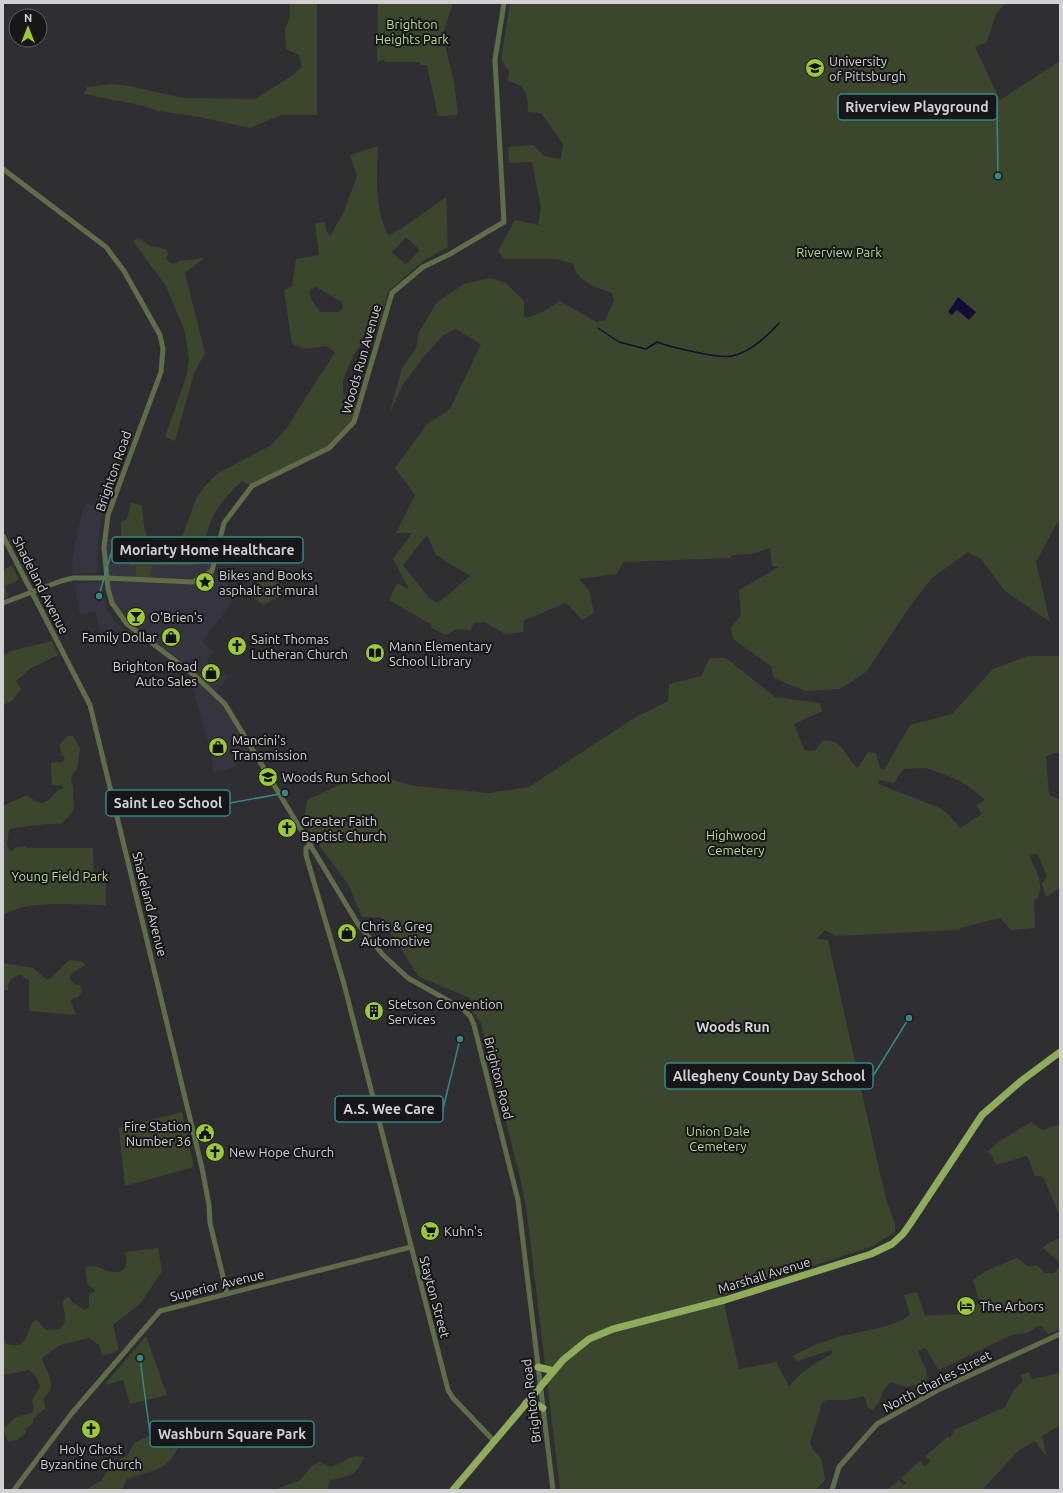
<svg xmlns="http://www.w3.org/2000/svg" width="1063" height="1493" viewBox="0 0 1063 1493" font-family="Ubuntu,sans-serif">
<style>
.built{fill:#36353f}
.green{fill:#3c462c;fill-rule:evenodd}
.water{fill:#150d34}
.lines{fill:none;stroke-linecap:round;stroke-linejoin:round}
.stream{stroke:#150d34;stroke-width:1.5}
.minor{stroke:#5f6e48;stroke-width:5}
.major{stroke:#8eac5a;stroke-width:7}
.labels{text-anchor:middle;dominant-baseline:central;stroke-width:4;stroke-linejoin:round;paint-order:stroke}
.park-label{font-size:13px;fill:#bbd88c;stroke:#171719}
.poi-label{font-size:13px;fill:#d1d1d4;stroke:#171719;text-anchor:start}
.street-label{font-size:13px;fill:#d1d1d4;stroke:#171719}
.neighbourhood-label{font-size:14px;font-weight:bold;fill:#d3d3d9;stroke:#171719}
.leader{fill:none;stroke:#368882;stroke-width:1.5}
.callout-dot{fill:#368882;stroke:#171719;stroke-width:1.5}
.callout{fill:#171719;stroke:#368882;stroke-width:1.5}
.callout-label{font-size:14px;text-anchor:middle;font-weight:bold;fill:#d1d1d4}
</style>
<rect width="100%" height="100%" fill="#2f2f33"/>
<g class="built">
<path d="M86 503 103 507 98 541V572L73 574 72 559 81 516Z"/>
<path d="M105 539H122V551L117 552 118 561H125L136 566 135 580 151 565H192L200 562 214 565 212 571 240 592 202 642 214 651 207 661 229 677 215 693 258 757 235 762 236 767 213 772 212 758 193 688 194 675 160 650 118 613 108 589Z"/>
<path d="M100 582 107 610 122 629 121 630 100 632 96 612 80 614 74 583Z"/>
</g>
<g class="green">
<path d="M285 3H317V115H281L250 128 194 116 158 111 144 106 84 94 87 87 111 84 130 86 184 98 255 99 290 77 302 67 299 55 286 49 285 28 290 18V5Z"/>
<path d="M378 3H453L444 30 445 45 454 82 458 115 438 116 427 65H420V62H385L384 59 377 62Z"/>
<path d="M510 3H1006L996 14 987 42 975 47 1000 100 1060 61V521L1057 523 1036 562 1050 622 1005 591 981 559 968 552 932 578 908 609 866 672 840 689 805 691 774 678 771 666 733 639 731 627 741 615 739 590 779 567 772 566 770 548 751 554 732 555 730 558 623 562 617 574 579 579 589 590 594 613 582 620 566 603 524 620 523 632 505 634 485 622 474 623 470 630 456 629 446 635 430 627 432 625 389 600 397 583 409 589 393 559 412 533H396L415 495 395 468 427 424 450 409 481 344 456 329 442 336 422 359 402 386 389 415 402 368 416 348 419 332 437 302 464 284 490 278 506 283 524 301V318C538 315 548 310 559 301L597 322 605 320 614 301 612 293C595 287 577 282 573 264L557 259H504L498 251 515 220 538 225 541 208 532 162 509 163 508 147 533 145 544 156 561 159 563 144 541 113 528 112C528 94 526 85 508 81L509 71 501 60ZM427 535 436 555 470 576 438 603 429 598 403 565Z"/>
<path d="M378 146C377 176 374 207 388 235L401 229 446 197 448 247 423 261 388 292 378 329 365 339 353 356 343 380V392L347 398 359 408 356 418 333 445 252 486 242 481C212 509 208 523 200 562L192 566 152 565 150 581 135 580 136 566H130V563H125V561H118L117 552 122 551 121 522 127 519 131 503 142 505C144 522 143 542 159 551L168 548 183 534 196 499 205 486 218 473 270 446 286 429 335 352 326 346 306 349 292 344 284 290 292 286 296 259 319 255 315 223 325 222 326 231 330 236 343 214 357 176 350 155ZM406 237 420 250 406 265 392 252ZM316 287 342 302 343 308 338 312H320L312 301 309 293 311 289Z"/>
<path d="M138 238 150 246 166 249 168 254 166 259 170 263 175 264 179 261 204 258 185 273 205 353 194 373 175 441 165 437 187 374 189 359 185 332 166 286 133 241Z"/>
<path d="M12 565 19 580 5 586 8 596 3 599V570Z"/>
<path d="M265 573 289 591 263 605 248 594Z"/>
<path d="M52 641 58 655 31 668 16 681 21 689 12 701 3 705V655L11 651Z"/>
<path d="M1028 656H1060V752L1046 756 1049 795 1060 800V888L1046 897 1042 884 1047 876 1037 853 1029 856C1036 870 1044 882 1038 898L1034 900 1035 928 1011 930 1000 918 971 925 956 930 836 936 825 930 817 939 828 940 879 1169 887 1202 895 1224V1232L871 1247 722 1295 739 1369 776 1362 789 1386C801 1372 816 1362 832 1354V1350L797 1361 792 1356C805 1350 818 1343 832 1339 850 1332 899 1328 910 1314L904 1295 917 1292 925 1315C938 1316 950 1313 962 1315L972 1309 979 1301 973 1280 986 1271 1017 1258 1029 1267 1037 1265 1045 1273H1054L1059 1268V1262L1043 1248 1048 1243 1060 1238V1329L1048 1334 1042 1326H1038L1027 1333 1012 1335 939 1370C933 1364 929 1351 925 1348L918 1351C921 1364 931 1369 925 1383L906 1387 891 1382C880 1390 882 1403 872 1410L867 1407 866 1400 863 1396 848 1400H826L822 1403 810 1443 813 1450 821 1458 825 1480 815 1490H560L527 1213 521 1181 481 1023 466 1004 470 998 419 977 381 917H362L348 884 308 831 305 814 307 800 350 780 376 775 415 786 489 793 529 787 634 718 668 701 669 684 701 676 710 658H726L775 697 820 703 822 711 794 724 805 751 816 750 822 741C843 737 845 759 858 768L868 752 876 753 880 768 884 770 910 725 952 714 993 669ZM926 768C950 776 967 782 985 800L976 805 982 814 960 828 950 816 940 808 878 784 879 780 894 783 903 769Z"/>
<path d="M67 736H73L80 748 77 769 72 775 71 780 73 786 74 810 62 824C44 823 26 827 9 829L7 844 9 850 13 851 14 848 25 846 27 848H93L94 882H106V905C75 905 30 899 3 915V806L27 795C44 809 47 802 58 790L63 789V786L52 785 51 763 62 762 65 758 61 755 60 744Z"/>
<path d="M69 960 81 961 85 965C79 970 73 971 69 978L74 984 80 985 82 991 78 997 72 998 71 1001 76 1015 29 1011V980L20 975C11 978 8 980 8 990H3V963L33 968 46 979H50Z"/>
<path d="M182 1112 194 1167 125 1186 119 1128Z"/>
<path d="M1031 1122 1042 1130 1060 1124V1216L1044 1179 1041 1176H1035L1028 1158 1026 1156 996 1165 992 1155 987 1152 998 1142Z"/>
<path d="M158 1248 162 1271 141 1303 113 1325 119 1350 110 1354 102 1355 99 1345 89 1338 60 1345 42 1358C46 1372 59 1386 44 1398L45 1408 33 1419V1423L26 1429 25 1434 16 1440 9 1442 6 1437 4 1428 16 1417 32 1413 34 1407 32 1400 40 1386 36 1376 29 1370 3 1375V1336L6 1344C32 1351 25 1327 36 1319L46 1330 60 1329C68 1321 65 1312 62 1302L65 1298 69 1297 72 1302 85 1310 89 1307V1295L95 1290 87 1284 85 1267C88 1267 92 1266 95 1266 98 1267 101 1269 104 1270 120 1276 130 1270 125 1252Z"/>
<path d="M146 1336 167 1395 130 1404 123 1380 106 1385V1383Z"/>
<path d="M1029 1372 1032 1379 1060 1373V1425L1042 1436 1046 1454 1045 1455 1035 1441 1019 1450 982 1490H887L899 1480 903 1485 906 1483 901 1478 920 1461 925 1466 930 1461 925 1456 949 1436 950 1439 954 1430 1005 1407 1013 1391 1023 1381 1020 1375Z"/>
<path d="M182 1424C185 1433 182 1437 179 1445 168 1472 151 1470 127 1479L122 1490H85L102 1480 112 1463 127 1456 135 1442 150 1436 161 1440 175 1425Z"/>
<path d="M356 1456 364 1457C356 1478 349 1474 330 1481L327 1490H274L300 1480 312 1466 319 1462 331 1467C341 1464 346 1458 356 1456Z"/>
</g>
<path class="water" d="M958 297 976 312 969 320 957 310 952 315 948 312Z"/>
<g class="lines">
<path class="stream" d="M598 328 619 342 646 349 657 342C670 347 720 359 732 356 751 352 767 336 779 323"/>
<g class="minor">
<path d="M3 169 106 247 124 271 160 335 163 349 161 372 108 515 104 547 108 589 112 603 127 624 194 675 225 704 358 924 383 955 408 978 463 1009 470 1016 474 1025 518 1200 553 1490"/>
<path d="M3 536 90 705 202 1168 209 1205 210 1223 227 1293"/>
<path d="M3 603 61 581 73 578H106L193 582 212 571 224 523 252 486 329 448 354 422 392 293 423 267 450 254 504 222 495 60 504 3"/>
<path d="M311 845 306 848V855L344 984 448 1390 453 1398 494 1441"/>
<path d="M14 1490 72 1413 160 1311 411 1247"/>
<path d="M832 1490 839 1467 877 1424 938 1390 1060 1334"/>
</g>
<g class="major">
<path d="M538 1367 554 1371"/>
<path d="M526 1403H534L543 1408"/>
<path d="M453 1490 563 1360 589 1339 613 1329 725 1300 871 1254 892 1244 903 1234 910 1224 982 1115 1021 1081 1060 1052"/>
</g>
</g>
<defs>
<g id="university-disc" transform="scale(1)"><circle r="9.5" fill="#9cca31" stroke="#171719"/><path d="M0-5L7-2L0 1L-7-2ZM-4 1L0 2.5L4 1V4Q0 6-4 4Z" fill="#111"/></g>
<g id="sight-disc" transform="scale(1)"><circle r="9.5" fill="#9cca31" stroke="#171719"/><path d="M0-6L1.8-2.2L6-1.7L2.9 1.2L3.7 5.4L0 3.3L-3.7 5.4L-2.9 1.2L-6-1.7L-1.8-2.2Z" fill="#111"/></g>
<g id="bar-disc" transform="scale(1)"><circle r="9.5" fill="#9cca31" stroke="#171719"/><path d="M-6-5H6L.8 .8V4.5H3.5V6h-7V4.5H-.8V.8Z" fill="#111"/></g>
<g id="shop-disc" transform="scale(1)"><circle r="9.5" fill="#9cca31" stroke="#171719"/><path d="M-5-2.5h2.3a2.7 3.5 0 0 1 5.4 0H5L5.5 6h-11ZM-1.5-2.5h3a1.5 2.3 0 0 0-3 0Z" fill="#111"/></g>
<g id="church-disc" transform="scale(1)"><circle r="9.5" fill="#9cca31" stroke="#171719"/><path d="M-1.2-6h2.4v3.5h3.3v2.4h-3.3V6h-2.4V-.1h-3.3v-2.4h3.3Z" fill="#111"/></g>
<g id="library-disc" transform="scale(1)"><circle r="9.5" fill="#9cca31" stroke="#171719"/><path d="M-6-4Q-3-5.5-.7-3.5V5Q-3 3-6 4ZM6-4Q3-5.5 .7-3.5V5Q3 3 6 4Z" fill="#111"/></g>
<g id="school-disc" transform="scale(1)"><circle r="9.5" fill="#9cca31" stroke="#171719"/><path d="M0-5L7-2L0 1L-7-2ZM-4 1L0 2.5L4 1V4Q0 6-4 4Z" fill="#111"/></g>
<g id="building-disc" transform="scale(1)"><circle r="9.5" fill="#9cca31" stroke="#171719"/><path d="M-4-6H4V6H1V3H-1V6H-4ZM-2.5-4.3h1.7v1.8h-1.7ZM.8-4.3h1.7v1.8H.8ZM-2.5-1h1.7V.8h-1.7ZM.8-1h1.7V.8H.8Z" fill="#111"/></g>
<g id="civic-disc" transform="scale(1)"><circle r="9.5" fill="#9cca31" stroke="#171719"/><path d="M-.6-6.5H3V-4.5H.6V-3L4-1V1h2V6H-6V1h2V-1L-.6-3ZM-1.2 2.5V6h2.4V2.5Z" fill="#111"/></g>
<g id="supermarket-disc" transform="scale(1)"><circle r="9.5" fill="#9cca31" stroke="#171719"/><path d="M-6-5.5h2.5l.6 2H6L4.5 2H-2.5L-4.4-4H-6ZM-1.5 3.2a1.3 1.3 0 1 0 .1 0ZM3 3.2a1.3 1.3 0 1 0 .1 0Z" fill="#111"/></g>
<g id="hotel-disc" transform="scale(1)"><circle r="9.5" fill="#9cca31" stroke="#171719"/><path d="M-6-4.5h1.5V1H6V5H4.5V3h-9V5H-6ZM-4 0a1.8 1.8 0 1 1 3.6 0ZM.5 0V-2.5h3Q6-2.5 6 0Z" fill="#111"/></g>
</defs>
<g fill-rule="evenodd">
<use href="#university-disc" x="815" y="68"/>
<use href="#sight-disc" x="205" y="582"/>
<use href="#bar-disc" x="136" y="617"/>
<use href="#shop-disc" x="171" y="637"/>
<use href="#church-disc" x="237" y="646"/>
<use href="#library-disc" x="375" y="653"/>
<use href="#shop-disc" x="211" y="673"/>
<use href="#shop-disc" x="218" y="747"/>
<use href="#school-disc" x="268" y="777"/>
<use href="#church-disc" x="287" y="828"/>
<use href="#shop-disc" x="347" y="933"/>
<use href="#building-disc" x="374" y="1011"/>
<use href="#civic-disc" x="205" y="1133"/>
<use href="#church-disc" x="215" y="1152"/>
<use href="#supermarket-disc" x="430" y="1231"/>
<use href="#hotel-disc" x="966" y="1306"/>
<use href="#church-disc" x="91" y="1429"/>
</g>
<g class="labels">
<g class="park-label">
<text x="412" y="24">Brighton<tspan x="412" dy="15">Heights Park</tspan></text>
<text x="839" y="252">Riverview Park</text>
<text x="736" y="835">Highwood<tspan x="736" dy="15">Cemetery</tspan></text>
<text x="60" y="876">Young Field Park</text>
<text x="718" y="1131">Union Dale<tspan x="718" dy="15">Cemetery</tspan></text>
</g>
<g class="poi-label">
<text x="829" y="61">University<tspan x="829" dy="15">of Pittsburgh</tspan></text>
<text x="219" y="575">Bikes and Books<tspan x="219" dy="15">asphalt art mural</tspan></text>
<text x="150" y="617">O'Brien's</text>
<text x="157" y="637" text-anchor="end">Family Dollar</text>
<text x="251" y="639">Saint Thomas<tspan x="251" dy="15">Lutheran Church</tspan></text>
<text x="389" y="646">Mann Elementary<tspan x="389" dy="15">School Library</tspan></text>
<text x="197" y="666" text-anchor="end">Brighton Road<tspan x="197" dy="15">Auto Sales</tspan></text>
<text x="232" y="740">Mancini's<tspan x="232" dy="15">Transmission</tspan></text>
<text x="282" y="777">Woods Run School</text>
<text x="301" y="821">Greater Faith<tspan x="301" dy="15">Baptist Church</tspan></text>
<text x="361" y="926">Chris &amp; Greg<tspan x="361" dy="15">Automotive</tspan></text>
<text x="388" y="1004">Stetson Convention<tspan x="388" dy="15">Services</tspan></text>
<text x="191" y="1126" text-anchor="end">Fire Station<tspan x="191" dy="15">Number 36</tspan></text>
<text x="229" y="1152">New Hope Church</text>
<text x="444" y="1231">Kuhn's</text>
<text x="980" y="1306">The Arbors</text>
<text x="91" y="1449" text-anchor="middle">Holy Ghost<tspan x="91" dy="15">Byzantine Church</tspan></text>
</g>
<g class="street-label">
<text transform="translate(361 359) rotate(-74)">Woods Run Avenue</text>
<text transform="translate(113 471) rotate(-71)">Brighton Road</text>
<text transform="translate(41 585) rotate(63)">Shadeland Avenue</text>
<text transform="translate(150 904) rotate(76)">Shadeland Avenue</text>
<text transform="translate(499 1078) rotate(76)">Brighton Road</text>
<text transform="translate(764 1275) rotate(-17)">Marshall Avenue</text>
<text transform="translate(217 1285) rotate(-14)">Superior Avenue</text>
<text transform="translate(435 1297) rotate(75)">Stayton Street</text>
<text transform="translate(937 1381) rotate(-27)">North Charles Street</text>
<text transform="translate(531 1401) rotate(-97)">Brighton Road</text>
</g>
<g class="neighbourhood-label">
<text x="733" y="1027">Woods Run</text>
</g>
</g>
<path class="leader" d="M998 176L997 107M99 596L112 550M285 793L230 803M909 1018L873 1076M460 1039L443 1109M140 1358L150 1434"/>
<g class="callout-dot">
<circle cx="998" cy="176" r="4"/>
<circle cx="99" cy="596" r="4"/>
<circle cx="285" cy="793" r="4"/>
<circle cx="909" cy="1018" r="4"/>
<circle cx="460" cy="1039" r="4"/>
<circle cx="140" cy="1358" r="4"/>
</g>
<g class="callout">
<rect x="838" y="94" width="159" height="26" rx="4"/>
<rect x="112" y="537" width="191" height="26" rx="4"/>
<rect x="106" y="790" width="124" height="26" rx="4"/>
<rect x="665" y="1063" width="208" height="26" rx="4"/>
<rect x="335" y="1096" width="108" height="26" rx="4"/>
<rect x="150" y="1421" width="164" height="26" rx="4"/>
</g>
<g class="callout-label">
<text x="917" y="112">Riverview Playground</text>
<text x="207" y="555">Moriarty Home Healthcare</text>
<text x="168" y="808">Saint Leo School</text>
<text x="769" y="1081">Allegheny County Day School</text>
<text x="389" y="1114">A.S. Wee Care</text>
<text x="232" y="1439">Washburn Square Park</text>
</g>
<rect width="1063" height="1493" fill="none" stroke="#d1d1d4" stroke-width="8"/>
<g transform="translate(28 28)"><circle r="19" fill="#171719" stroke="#616164"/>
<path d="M0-3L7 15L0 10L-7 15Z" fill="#9cca31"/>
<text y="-6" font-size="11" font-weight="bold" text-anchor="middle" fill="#d1d1d4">N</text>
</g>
</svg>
